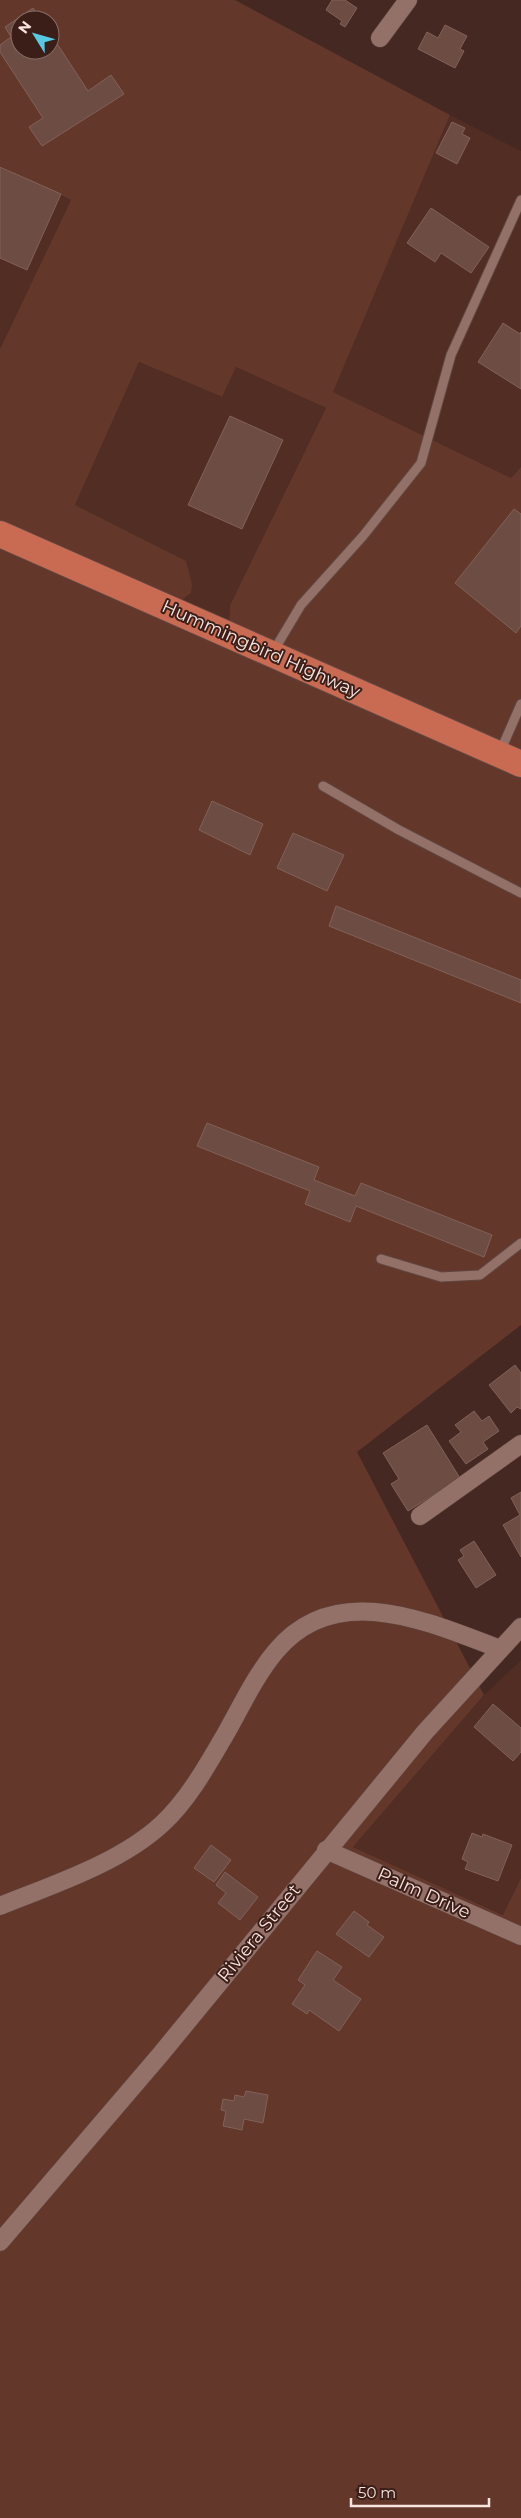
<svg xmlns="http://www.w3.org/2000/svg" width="521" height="2518" viewBox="0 0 521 2518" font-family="Montserrat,sans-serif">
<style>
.built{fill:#512d23}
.green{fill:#64372b;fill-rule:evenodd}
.building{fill:#6d4c44;stroke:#826158}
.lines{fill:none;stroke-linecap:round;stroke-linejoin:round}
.lane-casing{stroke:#604741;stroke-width:11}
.street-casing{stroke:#604741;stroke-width:19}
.primary-casing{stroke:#604741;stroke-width:28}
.lane{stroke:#947168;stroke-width:9}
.street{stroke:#947168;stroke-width:18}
.primary{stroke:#c96b53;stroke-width:26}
.labels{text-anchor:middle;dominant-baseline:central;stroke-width:4;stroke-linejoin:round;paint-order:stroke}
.street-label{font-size:18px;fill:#f8e4df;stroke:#3b1e17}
</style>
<rect width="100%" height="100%" fill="#452821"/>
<g class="built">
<path d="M450 115 521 151V467L511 478 332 392Z"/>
<path d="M0 166 71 200 0 349Z"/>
<path d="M139 362 221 397 236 367 326 408 230 605 229 623 180 601 75 505Z"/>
<path d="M521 1660V1878L504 1915 353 1847 484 1695Z"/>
</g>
<g class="green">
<path d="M0 0H235L450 115 333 392 511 478 521 467V752L229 623 230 605 326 408 236 367 222 397 139 362 75 505 186 561 192 584 191 593 180 601 0 522V349L71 200 0 166ZM20 20H50V50H20Z"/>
<path d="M0 547 521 776V1325L357 1452 484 1695 353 1847 503 1915 521 1878V2518H0Z"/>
</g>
<g class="building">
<path d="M332 0H345L357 8 345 27 340 24 342 21 326 10Z"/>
<path d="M33 8 41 20H20V50H50V33L88 91 111 75 124 94 42 146 29 127 43 118 0 52V45L11 37 5 27Z"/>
<path d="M445 25 467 36 460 49 464 51 455 68 418 49 427 32 438 38Z"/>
<path d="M452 122 465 128 462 134 470 138 457 164 436 153Z"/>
<path d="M0 167 61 194 27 270 0 258Z"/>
<path d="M431 208 489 247 471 273 441 253 435 262 407 243Z"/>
<path d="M503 323 520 334 521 332V389L478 362Z"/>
<path d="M230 416 283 440 242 529 188 505Z"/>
<path d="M514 509 521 514V626L516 633 455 583Z"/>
<path d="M212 801 263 824 250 855 199 830Z"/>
<path d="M293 833 344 855 327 891 277 868Z"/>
<path d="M336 906 521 980V1003L329 926Z"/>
<path d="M207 1123 319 1167 314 1180 355 1196 361 1183 492 1235 484 1257 356 1206 350 1222 305 1204 310 1191 197 1146Z"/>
<path d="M515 1365 521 1373V1409L517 1407 511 1413 489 1385Z"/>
<path d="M474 1411 482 1421 489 1416 499 1431 483 1442 488 1449 466 1464 449 1441 461 1432 455 1425Z"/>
<path d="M427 1425 460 1478 408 1511 391 1484 399 1479 383 1453Z"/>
<path d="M521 1492V1557L503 1525 520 1515 511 1498Z"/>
<path d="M474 1541 496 1575 476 1588 458 1560 464 1556 460 1550Z"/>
<path d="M493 1704 521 1728V1752L513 1761 474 1727Z"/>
<path d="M472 1833 482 1837 483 1834 512 1845 498 1881 465 1869 468 1862 462 1859Z"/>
<path d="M211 1845 231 1860 214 1882 194 1868Z"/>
<path d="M225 1872 258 1897 240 1920 218 1903 226 1893 216 1885Z"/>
<path d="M354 1911 369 1922 367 1925 384 1937 369 1957 336 1934Z"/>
<path d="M317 1951 342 1967 333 1980 361 1999 339 2031 309 2010 307 2014 292 2004 305 1985 298 1980Z"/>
<path d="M246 2091 268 2095 263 2123 244 2119 242 2130 223 2126 226 2111 221 2110 223 2099 234 2101 235 2095 244 2097Z"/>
</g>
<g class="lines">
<g class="lane-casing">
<g id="lane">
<path d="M273 652 301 605 363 536 421 463 451 355 521 200"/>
<path d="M500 752 521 704"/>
<path d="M323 786 399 830 521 893"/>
<path d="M381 1259 441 1277 480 1275 521 1243"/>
</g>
</g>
<g class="street-casing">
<g id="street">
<path d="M380 38 408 0"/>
<path d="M420 1516 521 1444"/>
<path d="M326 1850 521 1936"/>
<path d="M0 1906C52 1885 120 1863 162 1824 188 1800 207 1766 225 1735 241 1707 255 1676 276 1651 336 1579 428 1622 500 1649"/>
<path d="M0 2242 160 2055 425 1732 521 1627"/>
</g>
</g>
<g class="primary-casing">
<path id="primary" d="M0 534 521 764"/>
</g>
<use href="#lane" class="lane"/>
<use href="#street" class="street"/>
<use href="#primary" class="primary"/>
</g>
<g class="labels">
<g class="street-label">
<text transform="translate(261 649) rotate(24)">Hummingbird Highway</text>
<text transform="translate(424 1893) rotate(24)">Palm Drive</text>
<text transform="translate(259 1933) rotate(-51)">Riviera Street</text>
</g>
</g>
<g transform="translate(35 35) rotate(307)"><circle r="24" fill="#3b1e17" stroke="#876d67"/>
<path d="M0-4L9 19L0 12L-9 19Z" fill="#57c9e3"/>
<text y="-8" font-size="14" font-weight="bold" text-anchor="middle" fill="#f8e4df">N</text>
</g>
<path d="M351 2498v8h138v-8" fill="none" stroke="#f8e4df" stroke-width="2.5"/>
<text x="358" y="2498" font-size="15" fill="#f8e4df" stroke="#3b1e17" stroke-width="4" paint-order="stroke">50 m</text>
</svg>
